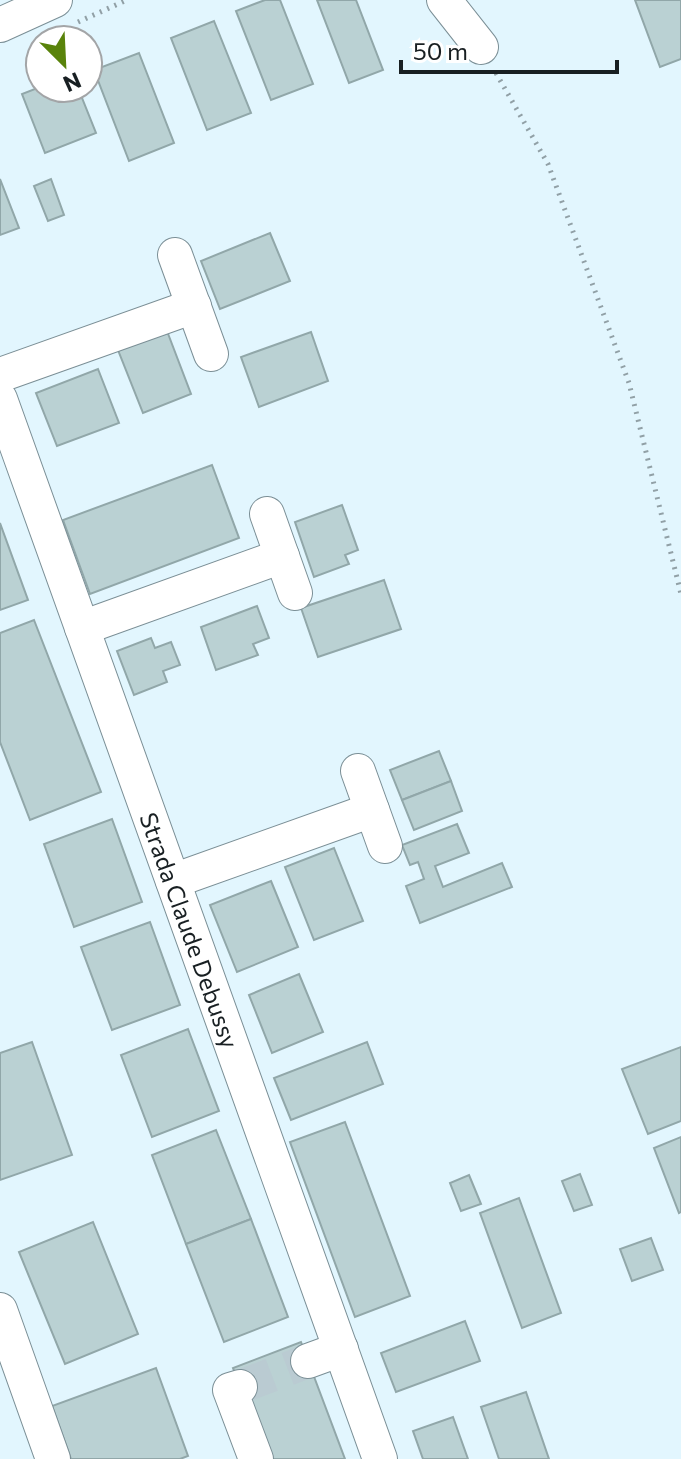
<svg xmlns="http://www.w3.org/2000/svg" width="681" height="1459" viewBox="0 0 681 1459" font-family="Commissioner,sans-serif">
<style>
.building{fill:#bad1d3;stroke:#91a7a9;stroke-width:2}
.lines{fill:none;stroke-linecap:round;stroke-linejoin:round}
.minor-tunnel{stroke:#bacbd2;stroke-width:34;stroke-dasharray:34 17;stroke-linecap:butt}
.minor-casing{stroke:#7b8f96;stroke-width:36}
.path{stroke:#91a0a6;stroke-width:5;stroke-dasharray:2 6;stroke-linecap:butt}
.minor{stroke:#fff;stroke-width:34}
.labels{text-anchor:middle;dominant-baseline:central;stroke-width:6;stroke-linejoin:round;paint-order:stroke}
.street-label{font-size:24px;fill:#181f22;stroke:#fff}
</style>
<rect width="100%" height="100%" fill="#e2f6fe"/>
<g class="building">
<path d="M265 0H280L313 84 271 100 236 11Z"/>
<path d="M317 0H356L383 70 349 83Z"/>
<path d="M635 0H681V59L660 67Z"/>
<path d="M214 21 251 113 207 130 171 38Z"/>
<path d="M139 53 174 143 129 161 94 70Z"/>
<path d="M40 87 78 88 96 133 45 153 22 94Z"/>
<path d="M0 179 19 228 0 235Z"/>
<path d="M51 179 64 215 48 221 34 186Z"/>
<path d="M270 233 290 281 220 309 201 261Z"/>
<path d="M167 331 191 394 143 413 118 350Z"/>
<path d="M311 332 328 381 259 407 241 357Z"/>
<path d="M98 369 119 423 57 446 36 393Z"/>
<path d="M212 465 239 538 90 594 63 520Z"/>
<path d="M342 505 358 550 345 555 349 564 314 577 295 522Z"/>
<path d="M0 523 28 600 0 610Z"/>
<path d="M384 580 401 629 318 657 301 608Z"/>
<path d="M257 606 269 638 253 644 258 655 216 670 201 627Z"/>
<path d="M34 620 101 792 30 820 0 742V633Z"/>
<path d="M151 638 155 648 171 642 180 665 163 671 167 682 134 695 117 651Z"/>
<path d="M439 751 451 781 402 800 390 770Z"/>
<path d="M451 781 462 811 414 830 402 800Z"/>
<path d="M112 819 142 902 74 927 44 844Z"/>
<path d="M457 824 469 853 435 866 443 887 502 863 512 887 420 923 406 886 424 879 418 862 410 865 402 845Z"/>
<path d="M334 848 363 921 314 940 285 867Z"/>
<path d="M271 881 298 947 237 972 210 905Z"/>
<path d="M150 922 180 1005 112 1030 81 947Z"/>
<path d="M299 974 323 1032 272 1053 249 995Z"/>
<path d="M188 1029 219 1111 152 1137 121 1055Z"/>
<path d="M32 1042 72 1155 0 1180V1053Z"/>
<path d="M367 1042 383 1084 291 1120 274 1078Z"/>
<path d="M681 1047V1121L648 1134 622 1069Z"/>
<path d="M345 1122 410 1296 355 1317 290 1142Z"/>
<path d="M216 1130 251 1219 186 1244 152 1155Z"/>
<path d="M681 1137V1212L679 1213 654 1148Z"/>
<path d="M580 1174 592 1205 574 1211 562 1181Z"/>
<path d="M469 1175 481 1204 461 1211 450 1183Z"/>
<path d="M519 1198 561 1313 522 1328 480 1213Z"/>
<path d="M251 1219 288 1317 224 1342 186 1244Z"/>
<path d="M93 1222 138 1334 65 1364 19 1252Z"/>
<path d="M651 1238 663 1270 632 1281 620 1249Z"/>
<path d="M465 1321 480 1361 396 1392 381 1353Z"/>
<path d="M301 1342 345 1459H267L233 1368Z"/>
<path d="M156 1368 188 1456 180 1459H71L52 1406Z"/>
<path d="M526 1392 549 1459H499L481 1407Z"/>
<path d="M453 1417 468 1459H423L413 1431Z"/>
</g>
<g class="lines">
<path class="minor-tunnel" d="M240 1387 308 1361"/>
<g class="minor-casing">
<g id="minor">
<path d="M444 0 481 47"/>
<path d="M0 25 55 0"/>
<path d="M175 255 211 354"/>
<path d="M0 375 194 306"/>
<path id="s1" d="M0 399 380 1459"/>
<path d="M267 514 295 593"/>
<path d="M82 628 282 556"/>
<path d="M358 771 385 846"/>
<path d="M173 881 372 810"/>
<path d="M0 1310 53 1459"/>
<path d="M308 1361 341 1349"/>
<path d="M240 1387 230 1390 256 1459"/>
</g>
</g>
<g class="path">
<path d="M78 22 127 0"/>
<path d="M496 73 548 164 629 383 681 594"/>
</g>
<use href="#minor" class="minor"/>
</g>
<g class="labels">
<g class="street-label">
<text stroke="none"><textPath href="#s1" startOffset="564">Strada Claude Debussy</textPath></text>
</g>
</g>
<g transform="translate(64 64) rotate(156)"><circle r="38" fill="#ffffff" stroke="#a3a5a7" stroke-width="2"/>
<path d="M0-6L14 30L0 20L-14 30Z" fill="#59830b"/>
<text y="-12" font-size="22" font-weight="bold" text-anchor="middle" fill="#181f22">N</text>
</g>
<path d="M401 60v12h216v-12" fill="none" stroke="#181f22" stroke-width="4"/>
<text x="413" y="60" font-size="24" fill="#181f22" stroke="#ffffff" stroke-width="6" paint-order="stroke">50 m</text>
</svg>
